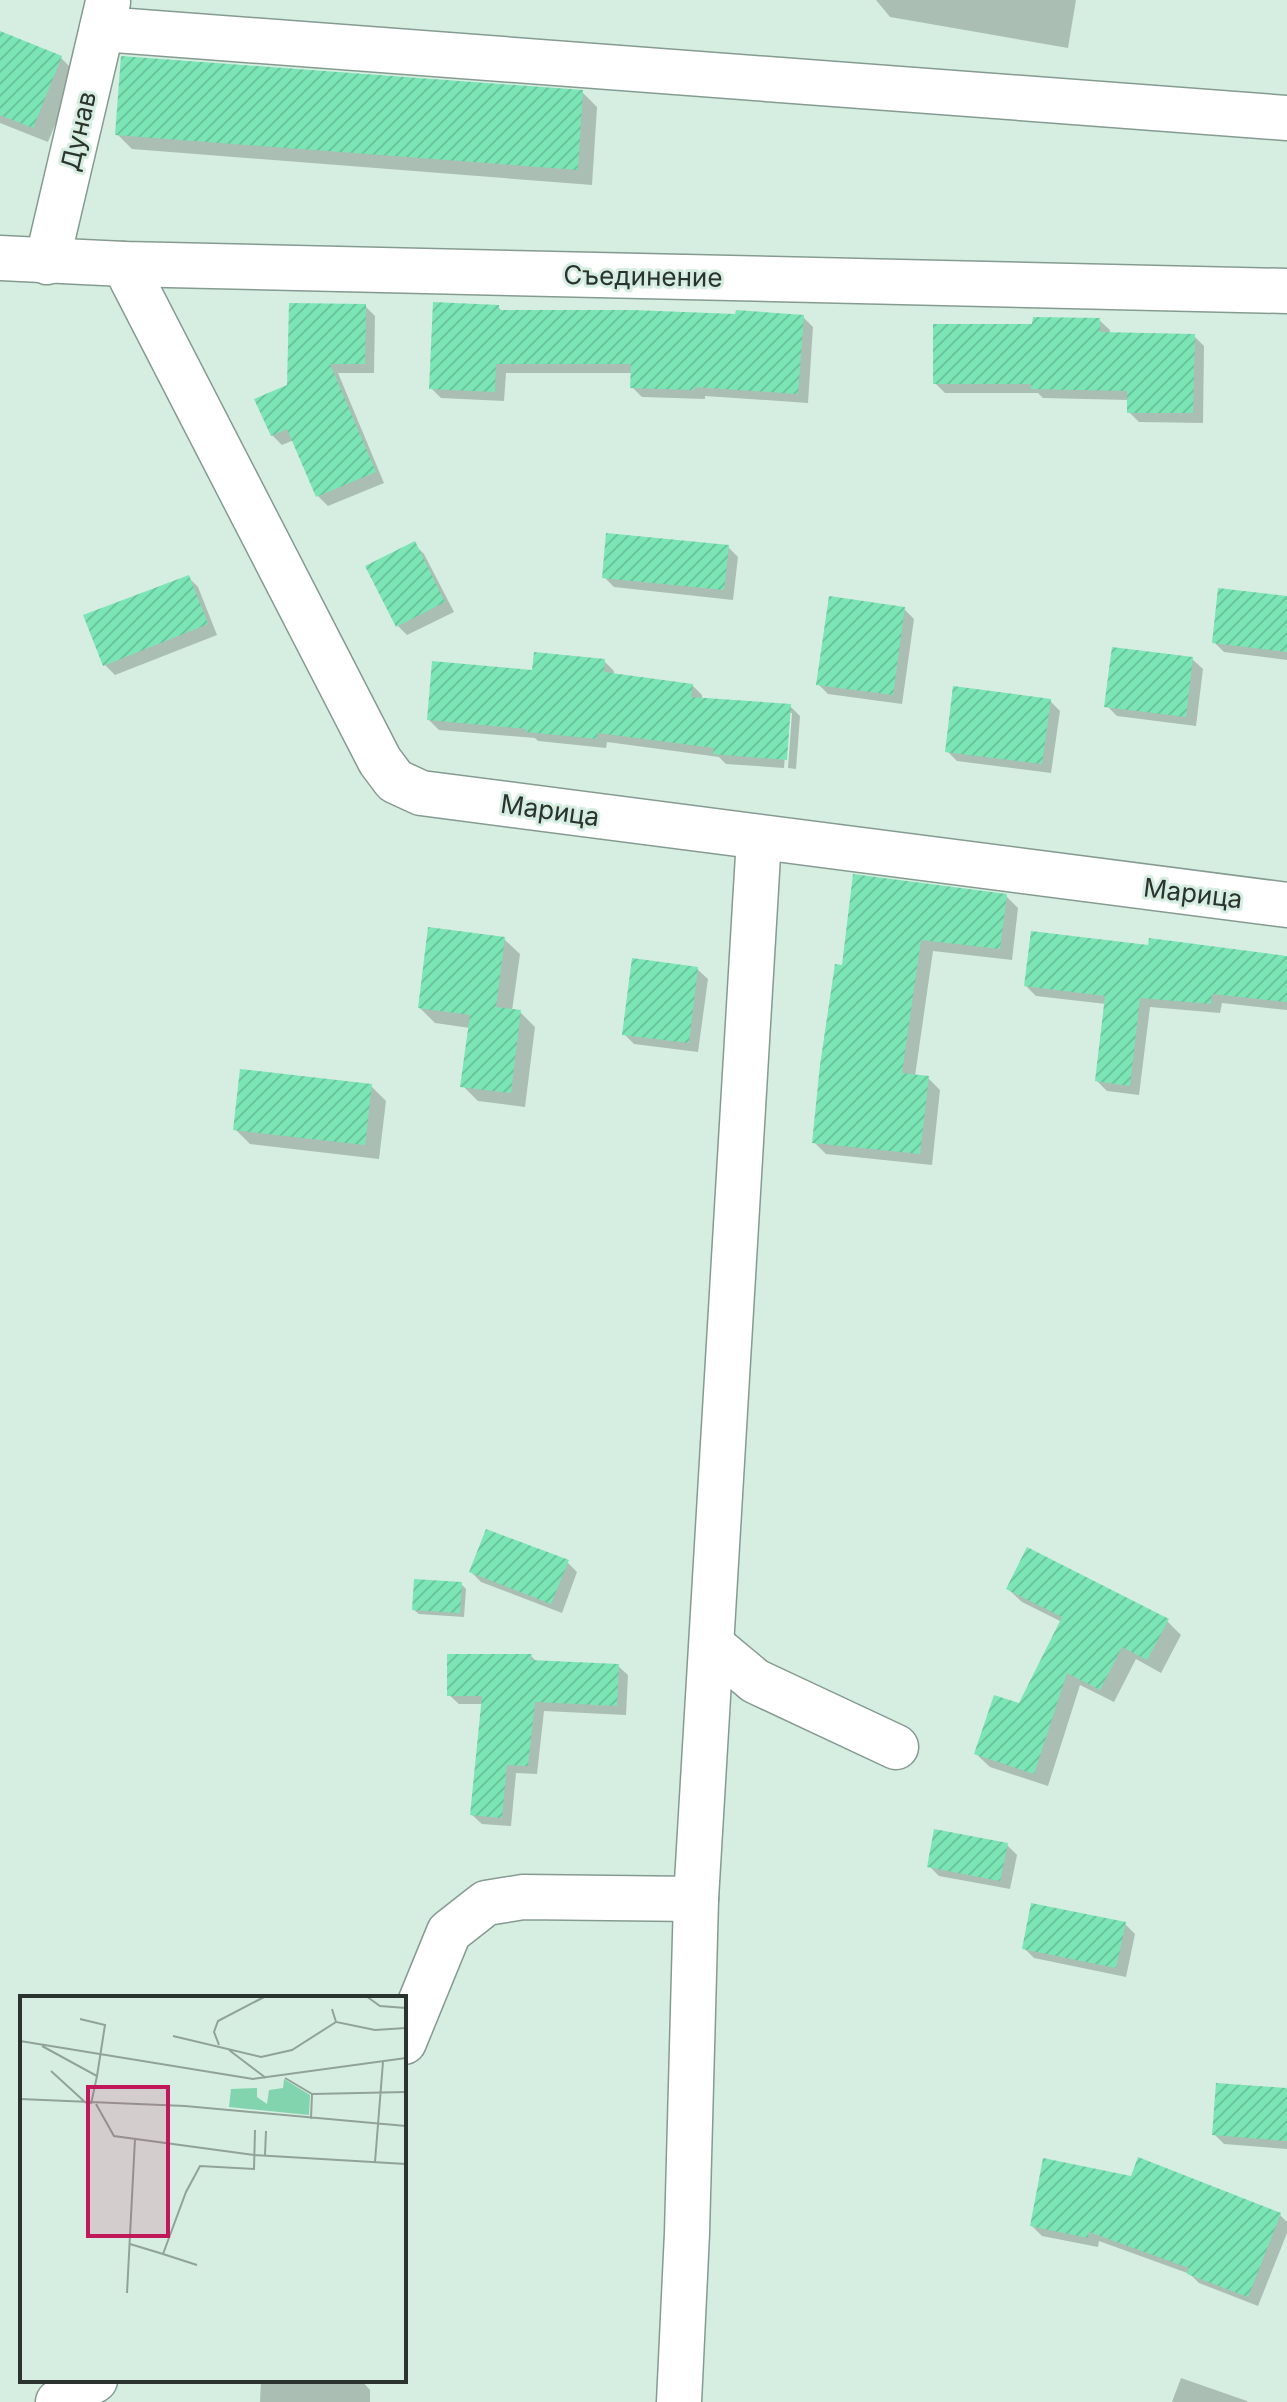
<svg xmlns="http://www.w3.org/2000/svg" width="1287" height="2402" viewBox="0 0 1287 2402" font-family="Inter,sans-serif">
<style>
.shadow{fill:#0003}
.building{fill:url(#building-hatch)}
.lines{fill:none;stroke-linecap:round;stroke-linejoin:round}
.minor-casing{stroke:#859b90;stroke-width:47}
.minor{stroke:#fff;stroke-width:44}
.labels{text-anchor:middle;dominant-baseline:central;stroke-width:6;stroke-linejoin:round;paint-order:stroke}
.street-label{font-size:26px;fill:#2a332e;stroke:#d6eee1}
.inset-road{fill:none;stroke:#91a399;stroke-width:2}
.view{fill:#c2185b;fill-opacity:0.15;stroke:#c2185b;stroke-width:4}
.inset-edge{fill:none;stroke:#2a332e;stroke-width:4}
</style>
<defs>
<pattern id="building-hatch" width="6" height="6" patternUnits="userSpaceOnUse" patternTransform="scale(2)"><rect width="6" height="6" fill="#7be5b6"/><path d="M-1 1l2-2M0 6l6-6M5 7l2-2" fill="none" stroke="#6ac59d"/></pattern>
</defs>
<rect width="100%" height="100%" fill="#d6eee1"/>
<g class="shadow">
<path d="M876 0H1076L1068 48 890 17Z"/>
<path d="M0 33 61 58 76 73 48 142 0 123Z"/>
<path d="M582 92 597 107 592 185 132 149 117 134Z"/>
<path d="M365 306 375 316 374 373H338L384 483 328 506 318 496 294 440 282 445 272 435 289 386Z"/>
<path d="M498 307 503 312 803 317 813 327 808 403 705 396V399L642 397 632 387 633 373H506L504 401 441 398 431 388Z"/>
<path d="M1099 320 1110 330V334L1194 336 1204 346 1203 423 1139 422 1129 412V400L1043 398 1038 393H945L935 383 1034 326Z"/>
<path d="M414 544 424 554 454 612 407 635 397 625Z"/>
<path d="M728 547 738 557 733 600 614 587 604 577Z"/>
<path d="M188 577 198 587 217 635 115 675 105 665Z"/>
<path d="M1287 598V660L1224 652 1214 642Z"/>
<path d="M904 609 914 619 902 704 828 694 818 684Z"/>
<path d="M1192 659 1203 669 1196 726 1117 716 1107 706Z"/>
<path d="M604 661 614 671V675L692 685 702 695V700L790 706 800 716 796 769 788 768 792 713H788L784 768 726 764 719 757 607 742 606 748 538 741 535 738 439 730 429 720 534 672Z"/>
<path d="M1050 701 1060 711 1051 773 957 761 947 751Z"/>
<path d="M1006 896 1018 908 1012 960 933 951 915 1076 928 1078 940 1090 932 1165 826 1154 814 1142 844 967Z"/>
<path d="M504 939 520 954 512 1011 520 1012 535 1027 525 1107 478 1101 463 1086 470 1028 435 1023 420 1008Z"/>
<path d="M1150 948 1287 957V1010L1222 1003 1220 1013 1150 1007 1139 1095 1107 1091 1097 1081 1106 1004 1036 996 1026 986Z"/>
<path d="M697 969 708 979 698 1052 634 1044 624 1034Z"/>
<path d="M371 1086 386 1101 379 1159 250 1144 235 1129Z"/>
<path d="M567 1562 577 1572 562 1613 481 1582 471 1572Z"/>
<path d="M461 1584 466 1589 464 1617 419 1614 414 1610Z"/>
<path d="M1008 1589 1167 1621 1181 1635 1161 1673 1136 1659 1114 1702 1080 1685 1048 1786 990 1767 976 1754 1020 1706 1062 1622 1022 1602Z"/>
<path d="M531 1656 537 1662 618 1666 628 1675 626 1715 544 1711 537 1774 516 1773 511 1826 482 1824 472 1815 483 1704H459L449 1695Z"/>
<path d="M1007 1845 1017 1855 1010 1889 939 1876 929 1866Z"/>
<path d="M1125 1924 1135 1934 1126 1977 1034 1958 1024 1948Z"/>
<path d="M1287 2090V2149L1224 2144 1214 2134Z"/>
<path d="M1280 2215 1287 2222V2233L1258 2306 1199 2283 1190 2274 1099 2241 1098 2247 1042 2236 1032 2226Z"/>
<path d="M1181 2378 1247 2401 1248 2402H1172Z"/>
<path d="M261 2380H361L370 2390V2402H260Z"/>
</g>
<g class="building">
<path d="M0 31 62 56 33 128 0 115Z"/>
<path d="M121 56 583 90 578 170 115 135Z"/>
<path d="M433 302 499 305V310H633L735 314 736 310 804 315 798 394 695 387V390L630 388 631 364H496L495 392 429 389Z"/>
<path d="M289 303 366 304 365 364H330L376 472 316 497 287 429 271 436 254 399 287 385Z"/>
<path d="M1033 317 1100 318V332L1195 334 1193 413H1127V391L1031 389V384H933V324H1032Z"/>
<path d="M606 533 729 545 724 590 602 578Z"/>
<path d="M415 541 445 602 396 627 365 566Z"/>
<path d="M189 575 208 624 103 666 83 615Z"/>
<path d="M1218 588 1287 596V652L1212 643Z"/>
<path d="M829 596 905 607 893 695 816 685Z"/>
<path d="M1112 647 1193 657 1186 717 1104 707Z"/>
<path d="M534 652 605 659 604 672 693 684 691 697 791 704 787 760 713 754 714 748 598 733 597 739 526 732V729L427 720 432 661 532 670Z"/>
<path d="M953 686 1051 699 1042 764 945 752Z"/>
<path d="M853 874 1007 894 1000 949 921 940 902 1073 929 1076 920 1154 812 1143 820 1065 835 964 842 965Z"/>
<path d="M428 927 505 937 496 1007 521 1010 511 1093 460 1087 470 1015 418 1008Z"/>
<path d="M1031 931 1148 945 1149 938 1287 956V1002L1212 994 1211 1004 1140 998 1130 1086 1095 1081 1105 996 1024 986Z"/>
<path d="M632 958 698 967 689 1043 622 1035Z"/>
<path d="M240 1069 372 1084 365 1145 233 1130Z"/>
<path d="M486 1529 569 1560 551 1604 469 1572Z"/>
<path d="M1027 1547 1169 1619 1147 1660 1122 1647 1100 1690 1067 1673 1034 1774 974 1754 994 1695 1019 1703 1062 1617 1006 1589Z"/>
<path d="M414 1579 462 1582 460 1613 412 1610Z"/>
<path d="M447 1654H532L530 1660 619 1664 617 1706 535 1702 528 1766 507 1765 502 1818 470 1815 482 1696H447Z"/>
<path d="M934 1829 1008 1843 1000 1881 927 1867Z"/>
<path d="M1031 1903 1126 1922 1116 1968 1022 1949Z"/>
<path d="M1216 2083 1287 2088V2141L1212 2135Z"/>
<path d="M1138 2157 1281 2213 1248 2297 1187 2274 1189 2268 1089 2232 1088 2238 1030 2226 1043 2158 1131 2176Z"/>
</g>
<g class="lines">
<g class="minor-casing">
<g id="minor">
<path d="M102 29 1287 118"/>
<path d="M0 258 124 264 1287 291"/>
<path d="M47 262 108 2"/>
<path d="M124 264 380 761 395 781 421 793 1287 905"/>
<path d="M712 1645 755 1681 896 1747"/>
<path d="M404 2042 449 1932 486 1903 523 1897 696 1899"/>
<path d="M58 2402 95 2380"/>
<path d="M679 2402 687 2233 696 1899 759 838"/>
</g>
</g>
<use href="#minor" class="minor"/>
</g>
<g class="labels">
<g class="street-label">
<text transform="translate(78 131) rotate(-77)">Дунав</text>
<text transform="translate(643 276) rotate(1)">Съединение</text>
<text transform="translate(550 810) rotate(8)">Марица</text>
<text transform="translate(1193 893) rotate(7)">Марица</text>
</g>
</g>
<g transform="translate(20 1996)">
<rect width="386" height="386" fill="#d6eee1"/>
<path d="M264 83 290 99 289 119 209 111 211 93 237 92V101L247 108 249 94 263 92Z" fill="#81d4ae"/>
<path class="inset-road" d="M346 0 360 10 386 12M312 13 316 26 355 34 386 32M60 23 85 29 77 80M153 40 241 61 272 54 316 26M0 45 233 83 386 62M199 49 194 36 198 25 246 0M22 50 77 80 71 108M209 54 246 82M31 75 66 107M265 82 292 98 291 123M292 98 386 96M0 103 165 110 386 130M76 108 94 140 234 159 386 168M245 159 246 135M355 166 363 66M110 248 143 258M177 269 143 258 166 196 180 170 234 173 235 134M107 297 115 143"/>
<path class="view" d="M68 91H148V240H68Z"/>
<rect width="386" height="386" class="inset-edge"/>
</g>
</svg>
